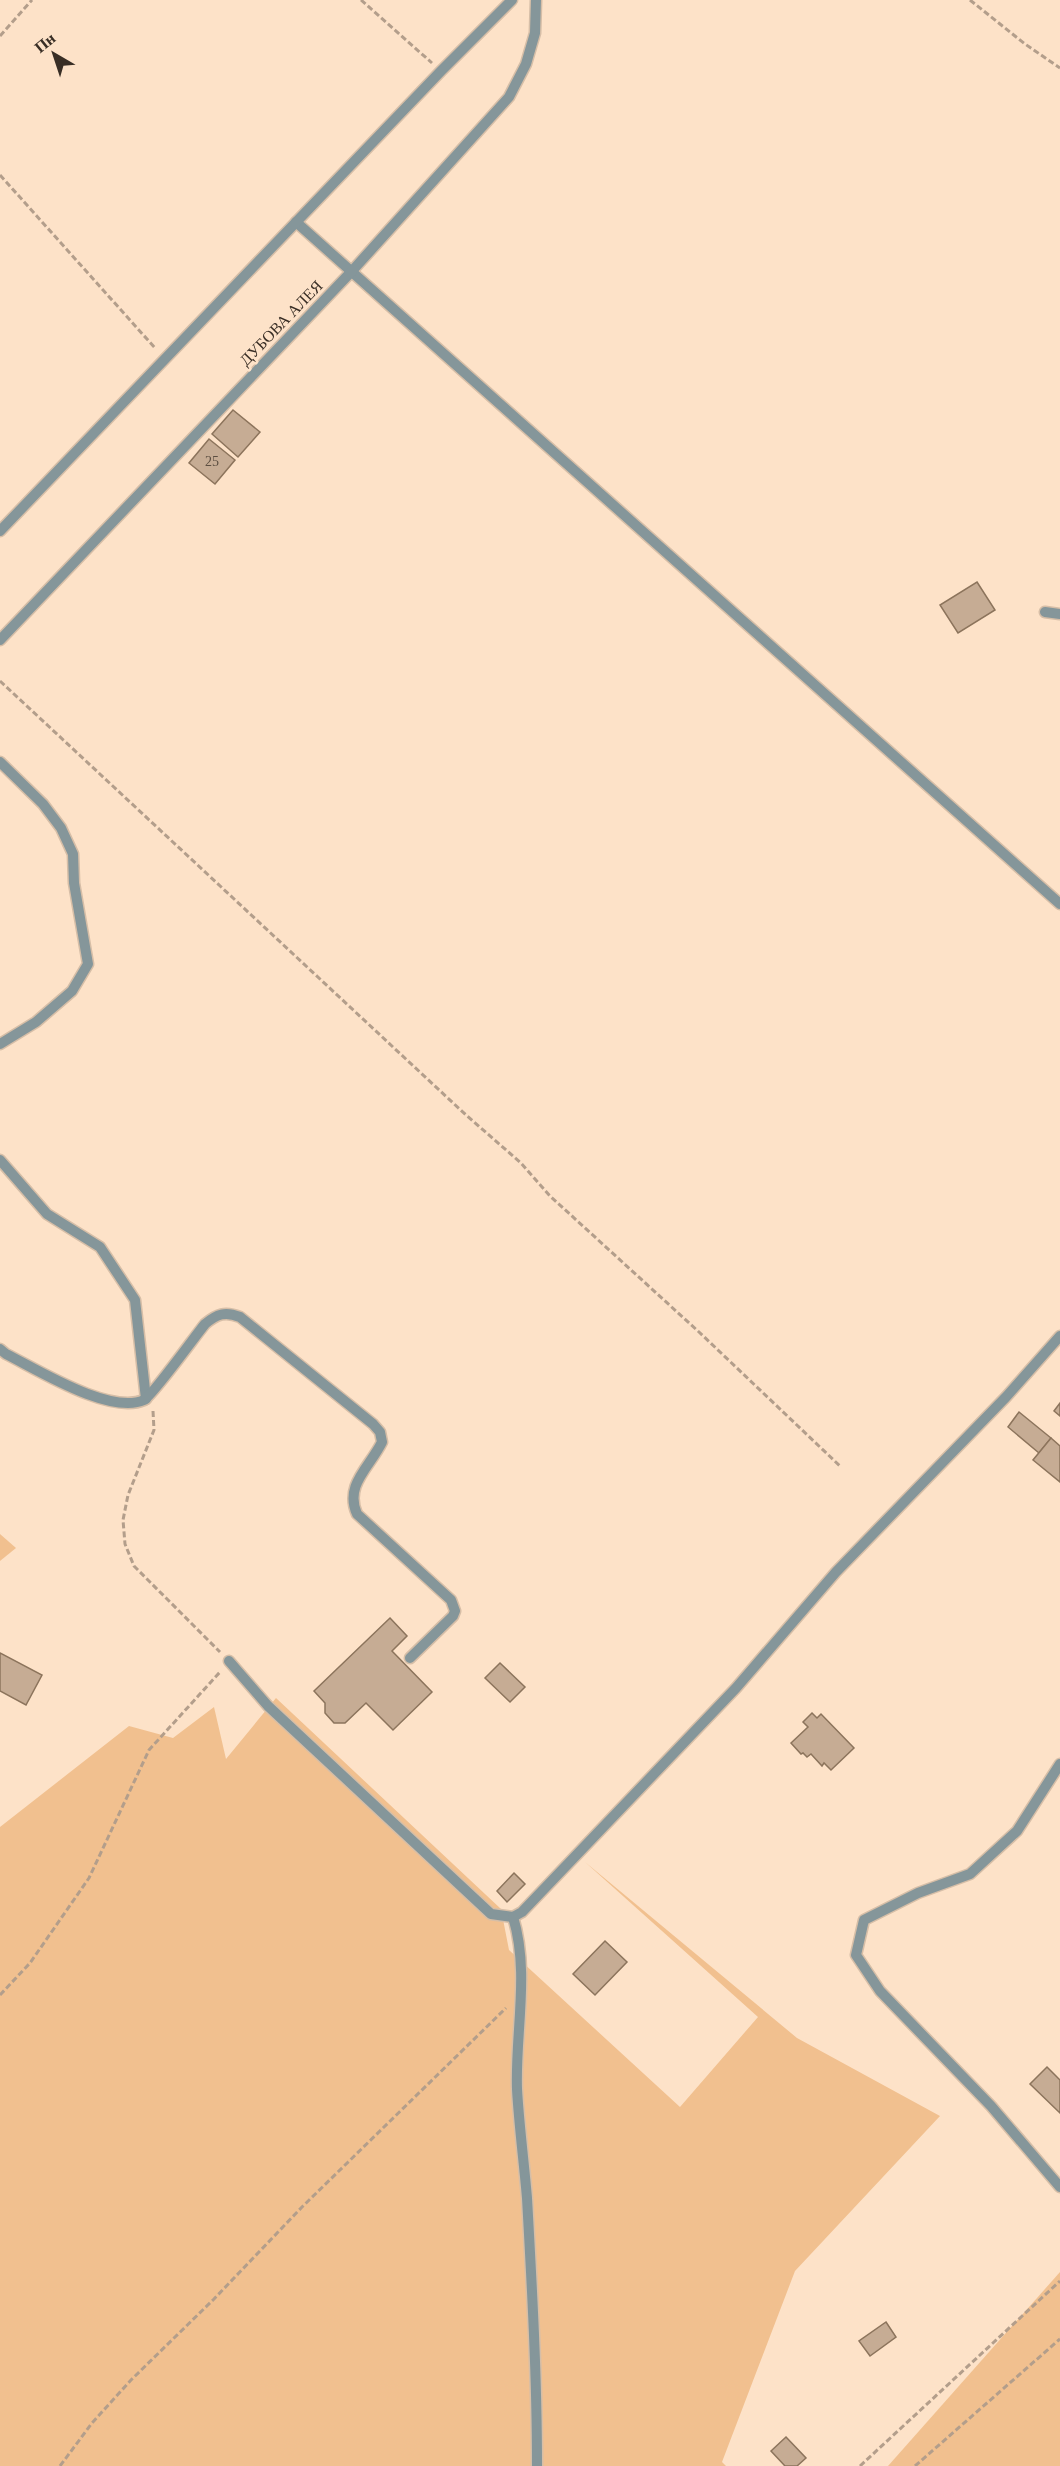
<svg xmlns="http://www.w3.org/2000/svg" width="1060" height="2466" viewBox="0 0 1060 2466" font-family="'Times New Roman',serif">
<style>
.green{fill:#f1c08f}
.building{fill:#c6ac94;stroke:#8c745c;stroke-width:1.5}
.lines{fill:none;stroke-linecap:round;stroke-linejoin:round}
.lane-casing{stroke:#d6bea7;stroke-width:13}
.path{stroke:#b39e8b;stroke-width:3;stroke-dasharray:6 3;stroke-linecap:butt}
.lane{stroke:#85969a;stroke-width:10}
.labels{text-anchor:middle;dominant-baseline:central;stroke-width:5;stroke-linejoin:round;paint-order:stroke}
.number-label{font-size:14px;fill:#5c4e41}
.street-label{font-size:16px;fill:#392e25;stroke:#fde2c8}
</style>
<rect width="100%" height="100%" fill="#fde2c8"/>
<g class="green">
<path d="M0 1534 16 1548 0 1561Z"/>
<path d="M276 1698 501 1909 509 1950 680 2107 758 2017 585 1862 797 2038 940 2116 795 2271 722 2462 726 2466H0V1827L129 1726 173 1738 214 1707 226 1759Z"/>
<path d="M1060 2272V2466H888Z"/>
</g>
<g class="building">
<path d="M233 410 260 432 238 457 212 434Z"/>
<path d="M209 439 235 460 215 484 189 463Z"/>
<path d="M977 582 995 610 958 633 940 605Z"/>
<path d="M1060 1403V1416L1054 1411Z"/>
<path d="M1019 1412 1051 1438 1039 1453 1008 1427Z"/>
<path d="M1051 1438 1060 1446V1482L1033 1460Z"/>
<path d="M390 1618 407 1636 392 1651 432 1692 393 1730 366 1703 345 1723H334L325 1713V1703L314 1691Z"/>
<path d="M0 1653 42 1675 26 1705 0 1691Z"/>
<path d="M500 1663 525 1687 510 1702 485 1678Z"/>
<path d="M812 1713 817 1718 821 1714 854 1748 831 1770 824 1763 822 1766 811 1754 807 1757 803 1753 801 1754 791 1743 808 1727 803 1722Z"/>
<path d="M514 1873 525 1884 507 1902 497 1891Z"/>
<path d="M605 1941 627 1962 595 1995 573 1974Z"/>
<path d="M1047 2067 1060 2080V2113L1030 2084Z"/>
<path d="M886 2322 896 2337 870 2356 859 2341Z"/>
<path d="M786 2437 806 2458 797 2466H785L771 2451Z"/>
</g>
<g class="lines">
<g class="lane-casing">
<g id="lane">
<path d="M296 222 1060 904"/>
<path d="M0 531 441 71 512 0"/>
<path d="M1045 612 1060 614"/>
<path d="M0 640 352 271 509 97 526 64 535 33 536 0"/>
<path d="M0 762 43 804 61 828 73 854 74 883 88 964 72 991 36 1022 0 1044"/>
<path d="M0 1160 47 1214 100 1247 135 1300 146 1399"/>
<path d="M0 1349 6 1354C38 1370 110 1415 144 1400 152 1396 196 1335 205 1324 217 1314 225 1311 240 1317L373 1424 380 1432 382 1442C370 1467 344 1485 357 1514L451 1600 455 1611 453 1616 410 1658"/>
<path d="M229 1661 268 1706 491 1914 513 1917 522 1912 736 1688 836 1572 1006 1397 1060 1336"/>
<path d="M1060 1764 1017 1831 970 1874 918 1893 864 1920 856 1955 880 1991 991 2106 1060 2187"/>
<path d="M513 1917C530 1972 515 2033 517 2089 519 2125 524 2162 527 2198 532 2287 537 2377 537 2466"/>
</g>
</g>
<g class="path">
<path d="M361 0 432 63"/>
<path d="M970 0 1025 44 1060 68"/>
<path d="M0 36 32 0"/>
<path d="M0 175 155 348"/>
<path d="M0 681 466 1115 521 1163 550 1196 699 1332 841 1467"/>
<path d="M153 1411 154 1430 128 1495 123 1520 125 1544 134 1566 220 1652"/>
<path d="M0 1995 30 1963 89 1878 149 1750 220 1672"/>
<path d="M60 2466 92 2423 131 2380 214 2299 302 2207 506 2008"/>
<path d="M860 2466 1060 2281"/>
<path d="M915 2466 1060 2339"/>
</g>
<use href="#lane" class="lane"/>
</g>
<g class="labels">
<g class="number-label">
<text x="212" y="461">25</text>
</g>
<g class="street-label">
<text transform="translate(281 323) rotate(-46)">ДУБОВА АЛЕЯ</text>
</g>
</g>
<g transform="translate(54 54) rotate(321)" stroke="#fde2c8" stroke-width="4.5" paint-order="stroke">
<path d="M0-4.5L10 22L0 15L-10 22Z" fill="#392e25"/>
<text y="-9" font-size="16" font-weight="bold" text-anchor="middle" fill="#392e25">Пн</text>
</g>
</svg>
